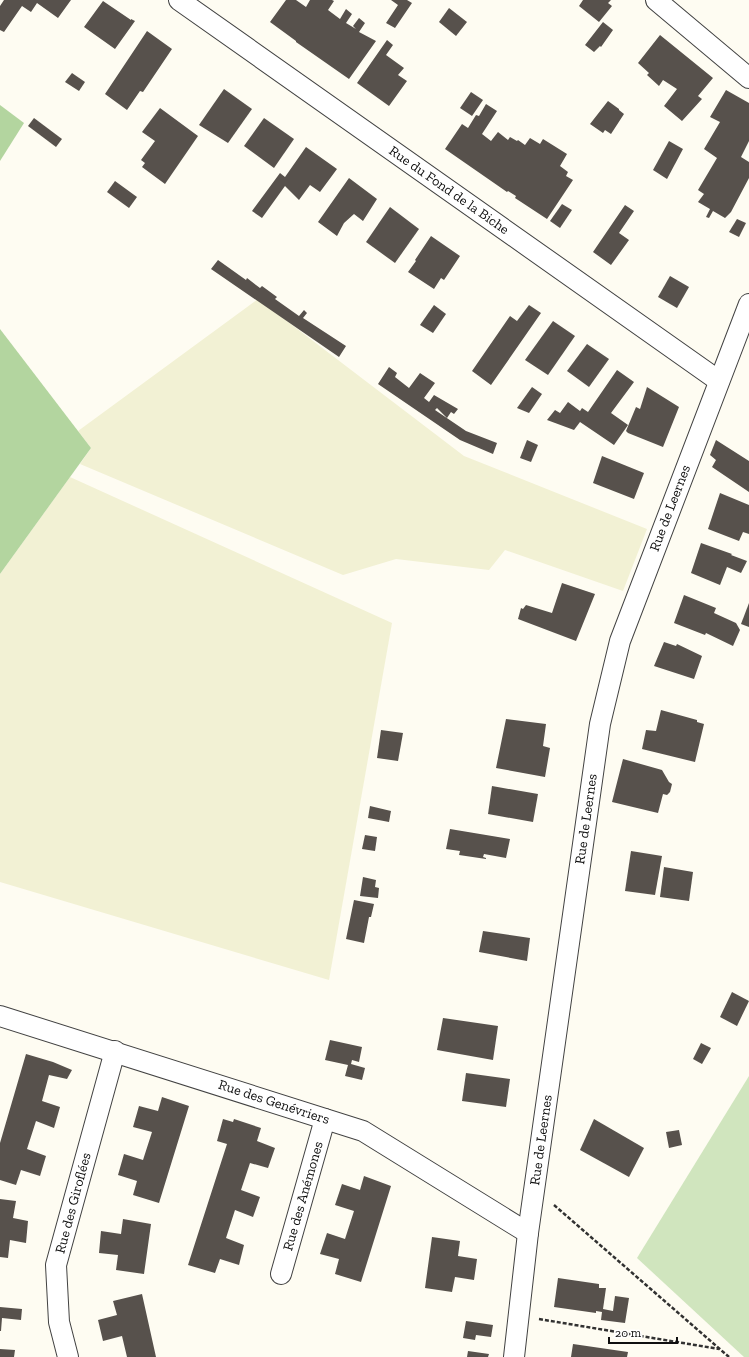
<svg xmlns="http://www.w3.org/2000/svg" width="749" height="1357" viewBox="0 0 749 1357" font-family="'Zilla Slab',serif">
<style>
.farmland{fill:#f2f1d4}
.green{fill:#d0e5be}
.forest{fill:#b3d59f}
.building{fill:#57514c}
.lines{fill:none;stroke-linecap:round;stroke-linejoin:round}
.minor-casing{stroke:#424242;stroke-width:22}
.path{stroke:#313131;stroke-width:2.5;stroke-dasharray:4 2;stroke-linecap:butt}
.minor{stroke:#fff;stroke-width:20}
.labels{text-anchor:middle;dominant-baseline:central;stroke-width:4;stroke-linejoin:round;paint-order:stroke}
.street-label{font-size:14px;fill:#0f0f0f;stroke:#fff}
</style>
<rect width="100%" height="100%" fill="#fefcf2"/>
<g class="farmland">
<path d="M258 299 464 456 647 529 623 591 505 550 489 570 396 559 343 575 80 464 91 448 78 431Z"/>
<path d="M70 477 392 623 329 980 0 882V574Z"/>
</g>
<path class="green" d="M749 1076V1357H744L637 1258Z"/>
<g class="forest">
<path d="M0 105 24 123 0 161Z"/>
<path d="M0 329 91 448 0 574Z"/>
</g>
<g class="building">
<path d="M4 0H71L58 18 37 3 31 12 22 6 4 32 0 30V6Z"/>
<path d="M286 0H296L306 7 310 0H332L334 1 328 10 340 19 346 9 352 14 346 23 356 29 353 26 359 18 365 23 359 32 376 41 349 79 296 42V41L270 22Z"/>
<path d="M391 0H407L412 3 395 28 386 23 398 5Z"/>
<path d="M583 0H611L608 3 612 6 599 22 579 6Z"/>
<path d="M103 1 131 20V19L135 21 115 49 84 27Z"/>
<path d="M449 8 467 22 456 36 439 22Z"/>
<path d="M603 22 613 30 601 47 600 46 594 52 585 45Z"/>
<path d="M147 31 172 49 143 92 140 91 127 110 105 94Z"/>
<path d="M660 35 713 78 698 96 702 99 682 121 664 106 677 89 663 80 659 86 647 75 649 73 638 63Z"/>
<path d="M387 40 393 45 386 55 404 68 398 75 407 81 389 106 357 83Z"/>
<path d="M72 73 85 82 79 91 65 82Z"/>
<path d="M224 89 252 109 228 143 199 125Z"/>
<path d="M726 90 749 103V141L741 157 749 162V178L731 212 725 218 713 211 709 218 706 217 710 209 698 202 704 194 698 190 717 158 704 149 720 122 710 117Z"/>
<path d="M471 92 483 100 472 116 460 108Z"/>
<path d="M608 101 619 109V110L624 114 611 134 605 130 603 133 590 124Z"/>
<path d="M486 104 497 111 482 134 491 141 498 132 508 140 510 137 517 141 518 140 525 145 530 138 540 144 543 139 567 154 560 166 568 172 566 176 573 180 547 219 515 198 516 196 508 191 507 192 445 149 462 124 468 128 476 115 479 116Z"/>
<path d="M160 108 198 136 165 184 142 167 145 163 141 160 155 141 142 132Z"/>
<path d="M34 118 62 139 56 147 28 126Z"/>
<path d="M264 118 294 139 274 168 244 146Z"/>
<path d="M669 141 683 149 667 179 653 170Z"/>
<path d="M306 147 337 169 320 192 310 185 299 200 285 186 262 218 252 211 280 173 285 177Z"/>
<path d="M349 178 377 199 363 221 354 214 344 223 337 236 318 222Z"/>
<path d="M115 181 137 197 129 208 107 192Z"/>
<path d="M562 204 572 210 560 228 550 221Z"/>
<path d="M625 205 634 211 619 233 629 240 611 265 593 252Z"/>
<path d="M390 207 419 229 395 263 366 242Z"/>
<path d="M737 219 746 223 739 237 729 232Z"/>
<path d="M431 236 460 256 444 280 441 278 434 289 408 272 416 261 415 260Z"/>
<path d="M218 260 246 280 247 278 260 288 262 286 277 297 275 299 299 316 304 310 307 313 303 318 346 346 339 357 211 269Z"/>
<path d="M670 276 689 287 677 308 658 297Z"/>
<path d="M434 305 446 314 433 333 420 325Z"/>
<path d="M529 305 541 313 491 385 472 371 510 316 517 321Z"/>
<path d="M553 321 575 336 548 375 525 360Z"/>
<path d="M587 344 609 359 589 387 567 371Z"/>
<path d="M389 367 397 373 395 377 409 388 420 373 435 383 424 398 429 402 434 395 458 409 454 414 451 412 447 418 437 408 435 410 466 431 497 443 493 454 460 440 378 384Z"/>
<path d="M617 370 634 382 611 413 628 425 614 445 580 422 574 430 547 420 555 410 560 413 568 402 580 411 582 408 588 412Z"/>
<path d="M532 387 542 394 529 413 517 408Z"/>
<path d="M647 387 679 407 663 447 628 433 626 431 636 407 640 409Z"/>
<path d="M527 440 538 445 531 462 520 458Z"/>
<path d="M716 440 749 461V492L712 467 716 460 710 455Z"/>
<path d="M602 456 644 473 634 499 593 483Z"/>
<path d="M720 493 749 505V534L743 532 739 541 708 529Z"/>
<path d="M701 543 732 554 731 555 747 561 741 573 727 567 720 585 691 573Z"/>
<path d="M562 583 595 594 576 641 518 619 521 608 523 609 526 605 552 613Z"/>
<path d="M684 595 716 608 714 613 736 623 740 630 733 646 706 633 705 635 674 623Z"/>
<path d="M749 603V627L741 624Z"/>
<path d="M664 642 676 646 677 644 702 656 694 679 654 666Z"/>
<path d="M661 710 697 720V722L704 724 695 762 642 749 646 730 656 731Z"/>
<path d="M506 719 546 724 543 746 550 748 545 777 496 768Z"/>
<path d="M381 730 403 733 398 761 377 758Z"/>
<path d="M623 759 662 770 669 782 672 784 670 792 667 795 663 794 658 813 612 802Z"/>
<path d="M492 786 538 794 533 822 488 814Z"/>
<path d="M370 806 391 811 389 822 368 818Z"/>
<path d="M450 829 510 839 506 858 484 854 483 857 486 858V859L459 855 460 851 446 849Z"/>
<path d="M365 835 377 837 375 851 362 849Z"/>
<path d="M631 851 662 856 655 895 625 891Z"/>
<path d="M664 867 693 872 689 901 660 897Z"/>
<path d="M363 877 376 880 375 887 379 888 378 898 360 896Z"/>
<path d="M354 900 374 904 371 917H369L364 943 346 939Z"/>
<path d="M483 931 530 938 527 961 479 952Z"/>
<path d="M732 992 749 1001 737 1026 720 1017Z"/>
<path d="M443 1018 498 1026 493 1060 437 1050Z"/>
<path d="M330 1040 362 1047 359 1062 352 1060 351 1064 365 1068 362 1080 345 1076 348 1065 325 1060Z"/>
<path d="M701 1043 711 1048 702 1064 693 1059Z"/>
<path d="M26 1054 53 1062 72 1070 67 1079 49 1075 42 1101 60 1107 54 1128 36 1121 27 1149 46 1156 40 1176 21 1170 16 1185 0 1180V1143Z"/>
<path d="M466 1073 510 1079 506 1107 462 1101Z"/>
<path d="M162 1097 189 1106 159 1203 133 1195 137 1181 118 1175 124 1154 143 1160 152 1132 133 1127 139 1106 158 1111Z"/>
<path d="M223 1119 233 1122 234 1119 261 1128 257 1141 275 1148 268 1168 250 1163 241 1190 260 1197 253 1217 235 1210 226 1238 244 1245 239 1265 220 1259 215 1273 188 1265 227 1144 217 1141Z"/>
<path d="M594 1119 644 1148 629 1177 580 1150Z"/>
<path d="M679 1130 682 1145 669 1148 666 1132Z"/>
<path d="M364 1176 391 1186 361 1282 335 1274 339 1259 320 1254 327 1233 345 1239 354 1211 335 1205 342 1184 360 1190Z"/>
<path d="M0 1199 16 1201 13 1218 28 1221 26 1243 10 1240 8 1258 0 1257Z"/>
<path d="M123 1219 151 1224 144 1274 116 1270 118 1255 99 1253 101 1231 121 1234Z"/>
<path d="M432 1237 460 1241 458 1256 477 1259 474 1280 455 1277 452 1292 425 1288Z"/>
<path d="M558 1278 599 1284V1288H606L603 1309 613 1311 615 1296 629 1298 625 1323 601 1320 602 1312 596 1311V1313L554 1307Z"/>
<path d="M142 1294 156 1357H127L122 1336 103 1341 98 1320 117 1315 113 1301Z"/>
<path d="M0 1307 22 1309 21 1320 2 1318 1 1331H0Z"/>
<path d="M466 1321 493 1325 491 1337 476 1335 475 1340 463 1338Z"/>
<path d="M573 1344 628 1352 627 1357H571Z"/>
<path d="M0 1349 15 1350 14 1357H0Z"/>
<path d="M468 1351 489 1354 488 1357H467Z"/>
</g>
<g class="lines">
<g class="minor-casing">
<g id="minor">
<path d="M179 0 719 381"/>
<path d="M656 0 749 78"/>
<path d="M0 1016 363 1131 528 1233"/>
<path d="M281 1274 325 1119"/>
<path d="M68 1357 59 1322 56 1265 115 1051"/>
<path d="M514 1357 528 1233 600 724 620 641 749 304"/>
</g>
</g>
<g class="path">
<path d="M554 1205 729 1357"/>
<path d="M539 1319 719 1349"/>
</g>
<use href="#minor" class="minor"/>
</g>
<g class="labels">
<g class="street-label">
<text transform="translate(449 190) rotate(35)">Rue du Fond de la Biche</text>
<text transform="translate(670 508) rotate(-69)">Rue de Leernes</text>
<text transform="translate(586 819) rotate(-82)">Rue de Leernes</text>
<text transform="translate(274 1102) rotate(18)">Rue des Genévriers</text>
<text transform="translate(541 1140) rotate(-82)">Rue de Leernes</text>
<text transform="translate(303 1196) rotate(-74)">Rue des Anémones</text>
<text transform="translate(73 1203) rotate(-75)">Rue des Giroflées</text>
</g>
</g>
<path d="M609 1337v6h68v-6" fill="none" stroke="#0f0f0f" stroke-width="2"/>
<text x="615" y="1337" font-size="12" fill="#0f0f0f" stroke="#ffffff" stroke-width="3" paint-order="stroke">20 m</text>
</svg>
